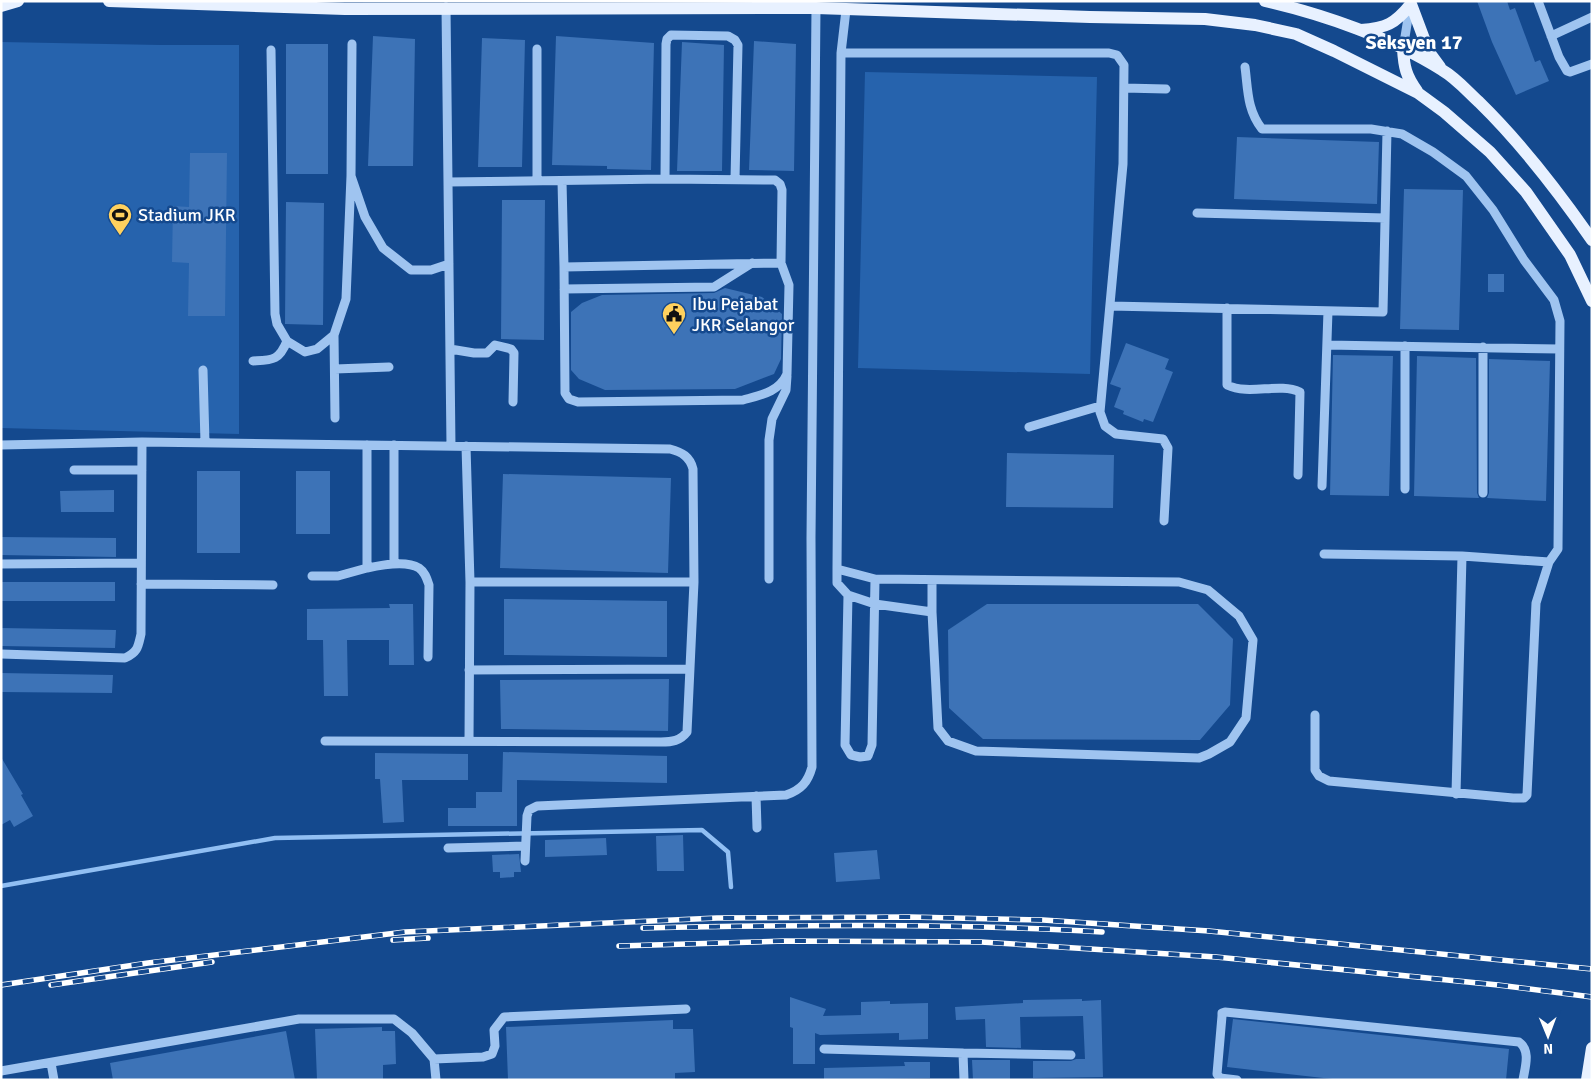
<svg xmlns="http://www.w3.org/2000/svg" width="1593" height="1081" font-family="Signika,sans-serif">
<rect width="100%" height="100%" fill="#14498e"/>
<path fill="#2663ad" d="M1,42L160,45H239V434L1,428Z
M865,72L1097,77L1090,374L858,368Z"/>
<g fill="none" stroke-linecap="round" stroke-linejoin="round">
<path stroke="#91bff3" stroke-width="4.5" d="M1,886L275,838L702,830L728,852L731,887"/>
</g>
<path fill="#3d73b7" d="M1477,1H1507L1510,10L1515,8L1535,62L1540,60L1549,81L1516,95L1492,42Z
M373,36L415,39L413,166H368Z
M556,36L654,43L651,170L607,169V166L552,165Z
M482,38L525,40L522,167H478Z
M754,41L796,44L794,171L749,170Z
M682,42L724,45L722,171H677Z
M286,44H328V174H286Z
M1237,137L1379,142L1377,204L1234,199Z
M190,153H227L225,316H188L189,263L172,262L173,206L189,207Z
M1404,189L1463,190L1459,330L1400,329Z
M502,200H545L544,340L501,339Z
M286,202L324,203L323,325L285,324Z
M1488,274H1504V292H1488Z
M725,288L762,297L782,314L781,359L774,374L735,389L605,390L579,379L571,370V312L582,303L602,295L714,293Z
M1126,343L1169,359L1165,369L1173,372L1153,422L1144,419L1143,422L1123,414L1124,411L1114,407L1121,388L1110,384Z
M1333,355L1393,356L1389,496L1330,495Z
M1417,356L1476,358L1477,493L1479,498L1414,496Z
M1489,359L1550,361L1546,501L1487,498L1489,493Z
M1007,453L1114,455L1113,508L1006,507Z
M197,471H240V553H197Z
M296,471H330V534H296Z
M503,474L671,478L668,573L500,568Z
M114,490V512H61L60,491Z
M1,537L116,538V557L1,555Z
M1,582H115V601H1Z
M504,599L667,601V657L504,655Z
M389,604H413L414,665H389V640H347L348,696H324L323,640H307V609L390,608Z
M987,604H1198L1233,639L1230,705L1200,740L983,739L949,708L948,630Z
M1,628L116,630L115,648L1,646Z
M1,673L113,675L112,693L1,692Z
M669,679L668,731L501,729L500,680Z
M503,752L667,756V783L517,780V826H448V808H476V792H502Z
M375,753L468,754V780H402L404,822L383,823L380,779H375Z
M1,757L23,794L21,795L33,816L14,827L10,820L1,825Z
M683,835L684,871H657L656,836Z
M606,838L607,855L545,857V840Z
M877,850L880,879L836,882L834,853Z
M519,854L521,872H514V877L500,878V872H493L492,855Z
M790,997L826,1009L823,1016L861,1015V1002L890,1001V1004L928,1003V1039L899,1040V1033L820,1035L815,1033V1064H793V1028L790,1027Z
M1082,999V1001L1101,1000L1103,1077L1033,1078V1061H1071L1076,1059H1085L1083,1016L1020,1017L1021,1048L986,1047L985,1019L956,1020L955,1007L1023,1003V1000Z
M1233,1019L1509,1049L1506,1080H1341L1227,1067Z
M673,1020V1029H693L695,1072L675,1073V1080H508L506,1027Z
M382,1027V1031H395L396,1064L383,1065V1080H317L315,1029Z
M286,1031L295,1080H113L110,1063Z
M972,1060H1013H1010V1080H973Z
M904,1062H930V1078L824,1080V1068L905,1066Z"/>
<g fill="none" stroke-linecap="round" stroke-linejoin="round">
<path stroke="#9fc4f0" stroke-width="9" d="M1538,1L1559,57L1567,71L1570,72L1592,64
M446,7L451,446
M1551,36L1592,17
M1403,49L1410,6
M271,50L275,314L277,324L287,341
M841,53H1109L1117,55L1124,65L1123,164L1100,412L1105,426L1116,434L1163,439L1168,448L1164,521
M1245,67C1248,90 1247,110 1262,129H1371L1402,134L1433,152L1466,176L1493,210L1524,260L1554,300L1560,321L1558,549L1549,562L1536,603L1527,795L1524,798H1513L1329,781L1319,776L1315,770V715
M1124,88L1166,89
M351,176L352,44
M665,179L666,44L667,39L671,35L728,36L735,40L738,45L735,179
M537,181V49
M562,181L564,267L781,263
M448,182L665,179L775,180L780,184L782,190L781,263L789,285L787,374C779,392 761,395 743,400L578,402L569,399L565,393L564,267
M1197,213L1385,218
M564,289L714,287L752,263
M1110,306L1383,312L1387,131
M1227,308V385C1250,396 1278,382 1300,392L1298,475
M1327,345L1559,349
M1405,346V489
M450,349L474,353H487L495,345L511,349L514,353L513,402
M253,361C272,360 279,361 287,341L305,352L317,349L334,335
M335,369L389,367
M203,370L205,443
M335,418L334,335L346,299L351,176L365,217L383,248L411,270H431L449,264
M1029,427L1100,406
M1,445L142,442L670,449C682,452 690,457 693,469L694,582L687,732C680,741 672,742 661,742L325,741
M367,445V568C381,565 406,560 419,568C425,572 427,579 429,585L428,657
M466,446L470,582L469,740
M74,470H142
M1322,486L1328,311
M1483,493V347
M1324,554L1462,556L1549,562
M394,563V445
M1,564L141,563
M837,569V583L848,595L875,604L932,612L938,728L948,741L976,751L1199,758L1209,754L1230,742L1246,718L1253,640L1239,616L1208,590L1179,582L875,579L837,569L841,53L846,10
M312,576H338L367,568
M769,579V440L772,419L786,390L787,376
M470,582H694
M141,584L273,585
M848,595L845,745L851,755L860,757L868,756L872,745L875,579
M932,612V580
M1,654L125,658C138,652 138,647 141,634L142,442
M469,670L690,669
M1456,794L1462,556
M756,796L757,828
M448,848L525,846
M525,861L527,816L529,810L537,806L786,795C801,790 808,782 812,767L811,538L816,8
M824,1049L963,1053
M434,1059L483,1057L492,1054L495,1046L494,1030L504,1017L686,1009
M51,1063L54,1080
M1,1071L299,1019H394L412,1033L434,1059L436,1080
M964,1080L963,1053L1071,1055
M1237,1080L1220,1078L1217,1074L1222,1016V1013L1225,1012L1519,1042C1531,1051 1525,1067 1523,1080"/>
<path stroke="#e8f1ff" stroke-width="12" d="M109,1L345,9L816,8L1090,17L1205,19L1255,25L1296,34L1334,51L1418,93L1444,112L1490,152L1526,192L1570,255L1592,301
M1265,1C1322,14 1392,38 1442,70C1456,78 1467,91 1479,102C1522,144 1558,191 1592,240
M1411,4L1429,52L1440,67
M1,6L18,1
M1361,30C1386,28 1395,24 1411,4
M1403,49C1404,67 1406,76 1417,91
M1587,1080L1592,1048"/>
<g stroke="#fff" stroke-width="5.5">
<path id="rail" d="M643,928C796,925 949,923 1102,932
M393,940L428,938
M619,946L785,941L981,942L1216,957L1498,985L1592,997
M1,985L148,963L405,932L717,918L910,917L1043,920L1209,931L1592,969
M51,985L212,962"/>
</g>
<use href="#rail" stroke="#14498e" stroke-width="4" stroke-dasharray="11" stroke-linecap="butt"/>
</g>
<defs>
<g id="stadium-pin" transform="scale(1.25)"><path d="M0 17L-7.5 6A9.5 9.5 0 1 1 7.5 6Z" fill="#ffd15e" stroke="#14498e"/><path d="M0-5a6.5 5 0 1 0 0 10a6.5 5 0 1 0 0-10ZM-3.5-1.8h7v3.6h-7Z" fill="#111"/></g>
<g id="civic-pin" transform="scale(1.25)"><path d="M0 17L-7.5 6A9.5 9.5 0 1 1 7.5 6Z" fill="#ffd15e" stroke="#14498e"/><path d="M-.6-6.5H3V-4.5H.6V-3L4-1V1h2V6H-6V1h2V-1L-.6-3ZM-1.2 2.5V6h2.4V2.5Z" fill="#111"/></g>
</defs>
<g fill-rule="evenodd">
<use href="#stadium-pin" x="120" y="215"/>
<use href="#civic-pin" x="674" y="314"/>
</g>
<g text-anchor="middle" stroke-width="5" stroke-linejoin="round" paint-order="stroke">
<g font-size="18" fill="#fff" stroke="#14498e" text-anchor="start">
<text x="138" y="221">Stadium JKR</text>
<text x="692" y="310">Ibu Pejabat<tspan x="692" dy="21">JKR Selangor</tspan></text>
</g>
<g font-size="20" font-weight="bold" fill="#fff" stroke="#14498e">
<text x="1414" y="49">Seksyen 17</text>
</g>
</g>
<rect width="1593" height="1081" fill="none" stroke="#ffffff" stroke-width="5"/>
<g transform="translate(1548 1036) rotate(179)" stroke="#14498e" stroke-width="4" paint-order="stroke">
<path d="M0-4L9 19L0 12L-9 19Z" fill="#ffffff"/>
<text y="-8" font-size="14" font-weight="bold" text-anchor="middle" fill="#ffffff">N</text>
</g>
</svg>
